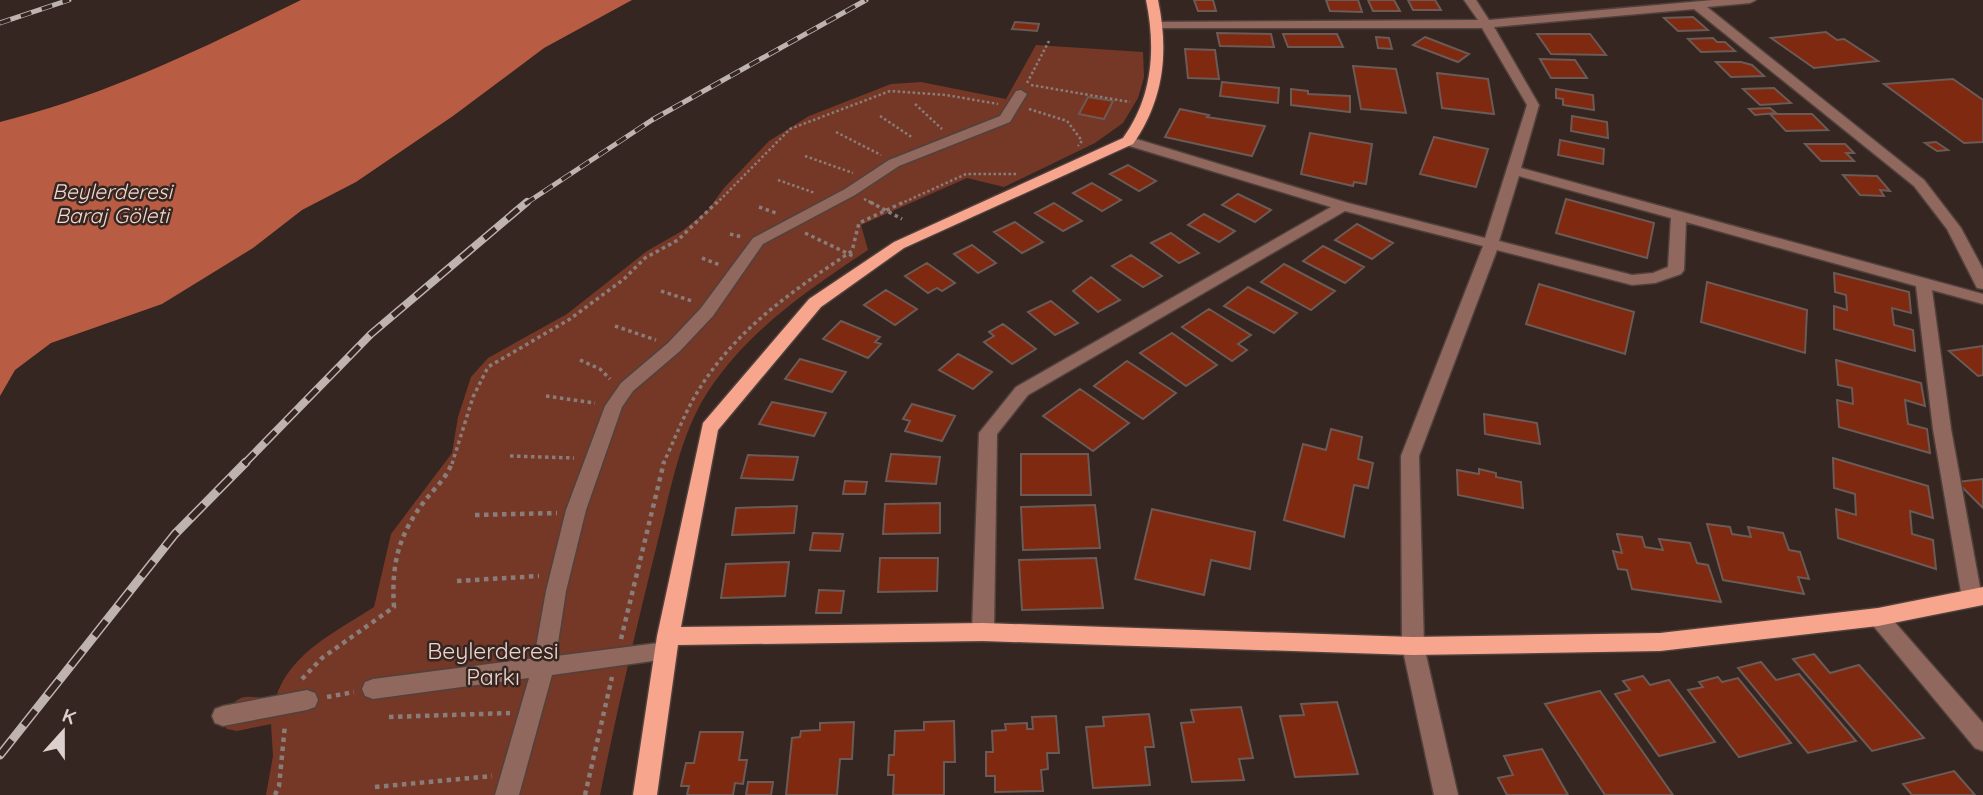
<svg xmlns="http://www.w3.org/2000/svg" width="1983" height="795" font-family="Quicksand,sans-serif">
<rect width="100%" height="100%" fill="#352622"/>
<path fill="#753827" d="M1036,45L1143,52L1144,77L1138,98L1123,123L1095,143L1004,187L967,178L861,225L868,250C808,290 751,328 709,390C680,434 671,489 658,540C637,625 617,709 600,795H266L273,756L271,724L237,731L227,729L221,721C242,685 246,701 276,697C290,653 337,631 374,607L391,534L452,453L458,417L471,377L488,358L567,314L647,251L682,231L708,210L724,188L769,141L809,116L891,84L921,82L1006,99Z"/>
<path fill="#b85d44" d="M301,0H632L544,48L453,116L356,182L302,210L253,248L162,304L51,343L15,370L0,396V122C107,95 203,48 301,0Z"/>
<path fill="#7e2910" stroke="#6b5a55" stroke-width="2" d="M1194,0H1213L1216,11H1198Z
M1326,0H1358L1362,12L1330,11Z
M1368,0H1394L1400,11H1373Z
M1408,0H1435L1441,10H1413Z
M1693,17L1708,30L1678,31L1664,18Z
M1015,22L1039,24L1037,31L1012,29Z
M1826,32L1837,40L1844,39L1878,61L1814,68L1771,38Z
M1217,33L1271,34L1274,47L1220,46Z
M1283,34H1337L1343,47H1288Z
M1537,34H1590L1606,55L1551,54Z
M1376,37L1389,38L1392,49L1378,48Z
M1425,37L1469,54L1458,62L1413,45Z
M1713,38L1717,42H1725L1735,51L1701,52L1688,39Z
M1185,49L1215,50L1219,79L1188,78Z
M1540,59L1575,60L1587,78H1551Z
M1716,62H1741L1752,65L1764,76L1731,77Z
M1353,66L1396,69L1406,113L1361,109Z
M1437,73L1488,79L1494,114L1442,108Z
M1953,79L1983,100V142L1964,143L1884,84Z
M1222,82L1279,88L1278,103L1220,96Z
M1774,88L1791,103L1760,105L1743,89Z
M1291,89L1308,91V94L1350,96V112L1291,105Z
M1556,89L1593,95L1594,110L1563,105V99L1556,98Z
M1088,97L1113,101L1104,119L1079,114Z
M1770,108L1776,113L1755,115L1749,109Z
M1180,109L1209,115L1207,117L1265,126L1252,156L1165,137Z
M1770,114H1812L1828,130L1786,131Z
M1572,116L1607,122L1608,138L1571,131Z
M1310,133L1372,144L1366,184L1354,182L1353,186L1301,174Z
M1434,137L1488,149L1476,187L1420,174Z
M1560,140L1604,149L1603,164L1558,155Z
M1936,142L1948,150L1937,151L1925,143Z
M1805,144H1845L1854,153H1846L1854,161H1821Z
M1128,165L1156,181L1139,191L1110,174Z
M1843,175L1877,176L1890,191L1880,190L1884,196L1860,195Z
M1092,183L1121,200L1102,211L1073,193Z
M1238,194L1271,210L1255,222L1222,205Z
M1566,199L1654,223L1647,258L1556,233Z
M1054,203L1082,221L1063,231L1035,213Z
M1204,214L1235,231L1219,242L1188,225Z
M1015,222L1043,242L1022,253L994,232Z
M1357,224L1393,243L1372,259L1335,240Z
M1171,233L1199,253L1179,263L1151,243Z
M972,245L996,263L978,273L954,254Z
M1323,246L1364,267L1345,283L1303,261Z
M1131,255L1162,276L1143,287L1112,266Z
M927,263L955,283L942,291L937,288L928,293L905,276Z
M1284,264L1335,291L1311,310L1261,282Z
M1834,273L1909,292L1911,313L1892,308L1894,325L1913,330L1915,351L1834,329V306L1847,310L1846,295L1835,292Z
M1091,277L1120,300L1098,312L1073,291Z
M1707,282L1807,310L1805,353L1701,322Z
M1539,284L1634,312L1625,354L1526,324Z
M1248,287L1297,313L1274,333L1224,306Z
M886,290L917,309L895,325L864,305Z
M1051,301L1078,323L1055,335L1028,312Z
M1209,309L1251,335L1238,344L1247,350L1232,361L1182,327Z
M841,321L880,337L875,342L881,344L868,358L823,339Z
M1003,324L1036,349L1012,364L984,342L994,336L989,332Z
M1172,333L1217,365L1186,386L1140,353Z
M1983,346V375L1978,376L1949,351Z
M958,354L992,372L973,389L939,370Z
M800,359L846,372L832,392L785,379Z
M1836,360L1921,383L1925,406L1905,400L1908,424L1927,429L1930,453L1839,427L1837,400L1853,404L1852,388L1838,385Z
M1127,361L1176,393L1143,419L1094,386Z
M1080,389L1129,423L1093,451L1043,416Z
M772,402L826,413L814,436L759,424Z
M912,404L955,416L942,441L905,431L910,421L903,419Z
M1484,414L1537,423L1540,444L1485,434Z
M1331,429L1362,437L1358,459L1373,463L1368,488L1354,485L1344,537L1284,520L1303,444L1326,450Z
M891,454L940,457L936,484L886,481Z
M1021,454H1088L1091,495H1021Z
M748,455L798,457L793,480L741,478Z
M1833,458L1928,486L1933,518L1910,511L1912,534L1933,540L1936,569L1838,538L1836,509L1856,515L1855,494L1834,488Z
M1479,469L1496,473V477L1521,482L1523,508L1458,495L1457,470L1479,474Z
M1983,479V508L1957,482Z
M845,481L867,482L865,494H843Z
M940,503V533L883,534L885,504Z
M1095,505L1100,548L1023,550L1021,507Z
M797,506L794,533L732,535L736,508Z
M1152,509L1255,532L1250,569L1211,560L1204,595L1135,579Z
M1707,524L1730,527L1732,534L1751,537L1748,527L1783,533L1789,550L1800,552L1809,579L1798,577L1804,594L1723,580Z
M813,533L843,534L840,551L810,550Z
M1617,534L1642,537L1645,547L1663,550L1659,539L1690,543L1697,563L1708,565L1721,602L1632,589L1627,570L1618,569L1613,551L1622,553Z
M880,558H938L937,591L878,592Z
M1096,558L1103,608L1022,610L1019,560Z
M789,562L785,596L721,598L726,564Z
M819,590L844,591L841,613H816Z
M1814,654L1830,673L1859,665L1924,738L1872,751L1793,659Z
M1761,662L1776,680L1799,674L1856,741L1808,753L1738,668Z
M1643,676L1650,685L1669,680L1715,742L1659,756L1615,694L1630,690L1623,681Z
M1718,677L1722,682L1738,678L1791,743L1739,757L1688,690L1703,687L1699,682Z
M1600,691L1673,795H1605L1545,704Z
M1337,702L1358,774L1295,777L1280,716L1304,715L1301,704Z
M1241,707L1253,758L1239,759L1244,780L1192,782L1181,723L1194,722L1191,710Z
M1149,714L1154,747H1145L1150,785L1093,788L1086,727L1104,726L1103,717Z
M1056,716L1059,753H1047L1048,769L1041,770L1043,791L995,792V776H986V752H993L992,731L1006,730L1005,724L1027,723V729H1033L1032,717Z
M954,721L955,762H944V795H893L894,775H888L889,755H894L895,731L924,730V722Z
M854,722L852,759H840L837,795H786L792,738L800,737L801,731L820,730V723Z
M700,732H743L739,760H747L743,784L735,783L733,795H687L689,786H681L686,763H694Z
M1542,749L1568,795H1507L1498,778L1513,775L1504,756Z
M1954,771L1975,795H1912L1903,784Z
M748,782H773L771,795H746Z"/>
<g fill="none" stroke-linecap="round" stroke-linejoin="round">
<g stroke="#50413d" stroke-width="3">
<path id="minor" d="M1464,0H1476L1489,20L1713,0H1756L1750,3L1707,7L1924,180L1961,228L1983,269V289L1977,288L1947,229L1914,186L1694,9L1494,27L1539,105L1521,168L1983,294V304L1932,290L1951,429L1982,598L1979,604L1972,607L1965,604L1962,598L1933,429L1916,286L1686,222L1684,270L1681,274L1655,283L1632,285L1497,250L1419,456L1424,646L1458,795H1434L1402,646L1401,456L1483,246L1345,211L1028,395L997,434L994,632L990,638L983,641L976,638L972,632L979,433L1016,387L1331,207L1123,144V138H1133L1348,203L1485,238L1527,105L1482,28H1159L1153,24L1155,22L1478,20ZM1519,176L1671,218L1668,267L1653,273L1632,275L1499,241Z
M1021,90L1027,94L1010,122L899,166L855,195L763,244L713,316L680,351L633,391L622,407L586,510L566,591L556,656L666,642L674,644L677,651L674,658L552,675L519,795H495L529,678L373,699L365,696L362,689L365,682L373,679L534,658L546,591L566,510L605,406L621,383L668,343L701,308L753,238L845,189L889,160L1000,116L1016,91Z
M1878,608L1885,611L1983,723V751L1975,748L1871,623L1868,617L1871,611Z
M307,690L315,693L318,700L315,707L307,710L223,726L215,723L212,716L215,709L223,706Z"/>
</g>
<g stroke="#50413d" stroke-width="3">
<path id="major" d="M1146,0H1158C1169,52 1164,100 1133,144L904,248L821,307L718,430L681,627L983,623L1413,637L1660,633L1878,608L1983,587V605L1878,626L1660,651L1413,655L983,641L678,645L657,795H633L657,636L703,423L809,299L894,242L1123,138C1153,97 1156,48 1146,0Z"/>
</g>
<path stroke="#8a7d79" stroke-width="2.5" stroke-dasharray="2.5 2.5" stroke-linecap="butt" d="M1027,83L1049,41
M1031,85L1130,102
M915,104L942,129
M1029,109L1067,121L1082,141L1078,146
M880,116L913,138
M836,132L881,155
M805,156L853,173
M778,180L815,193
M864,199L874,204
M716,204L790,129L890,91L946,95L998,104
M900,204L966,174H1017"/>
<path stroke="#8a7d79" stroke-width="3.5" stroke-dasharray="3.5 3.5" stroke-linecap="butt" d="M870,202L902,219
M759,207L776,213
M805,233L855,257
M730,234L742,237
M702,258L720,265
M661,291L692,301
M615,326L656,340
M580,360L600,369L610,379
M546,396L595,403
M510,456L574,458
M452,464L473,397L488,367L570,319L624,279L645,258L678,240L717,202
M663,464C674,441 683,417 695,396C733,331 791,292 852,251L859,223L904,202"/>
<path stroke="#8a7d79" stroke-width="4.5" stroke-dasharray="4.5 4.5" stroke-linecap="butt" d="M475,515L557,513
M457,581L539,576
M621,639L664,462
M302,679L322,658L394,607C391,563 399,533 427,498C436,487 448,476 452,462
M327,697L354,692
M389,717L510,713
M375,787L492,776
M275,795L279,786L285,725
M585,795L612,677"/>
<use href="#minor" fill="#91685d" fill-rule="evenodd"/>
<use href="#major" fill="#f8a58e" fill-rule="evenodd"/>
<g stroke="#beb3af" stroke-width="5">
<path id="rail-far2" d="M0,23L69,0
M525,204L652,120L866,0"/>
</g>
<g stroke="#beb3af" stroke-width="8">
<path id="rail-far1" d="M244,464L371,334L527,202"/>
</g>
<g stroke="#beb3af" stroke-width="9">
<path id="rail" d="M0,755L175,534L246,462"/>
</g>
<use href="#rail-far2" stroke="#352622" stroke-width="3.5" stroke-dasharray="11" stroke-linecap="butt"/>
<use href="#rail-far1" stroke="#352622" stroke-width="5" stroke-dasharray="15" stroke-linecap="butt"/>
<use href="#rail" stroke="#352622" stroke-width="6" stroke-dasharray="19" stroke-linecap="butt"/>
</g>
<g text-anchor="middle" stroke-width="5" stroke-linejoin="round" paint-order="stroke">
<g font-size="21" font-style="italic" fill="#f2d8d0" stroke="#352622">
<text x="112" y="199">Beylerderesi<tspan x="112" dy="24">Baraj Göleti</tspan></text>
</g>
<g font-size="23" fill="#efd5ce" stroke="#352622">
<text x="493" y="659">Beylerderesi<tspan x="493" dy="26">Parkı</tspan></text>
</g>
</g>
<g transform="translate(63 732) rotate(21)" stroke="#352622" stroke-width="5" paint-order="stroke">
<path d="M0-5L12 26L0 18L-12 26Z" fill="#dbd0cd"/>
<text y="-10" font-size="19" font-weight="bold" text-anchor="middle" fill="#dbd0cd">K</text>
</g>
</svg>
